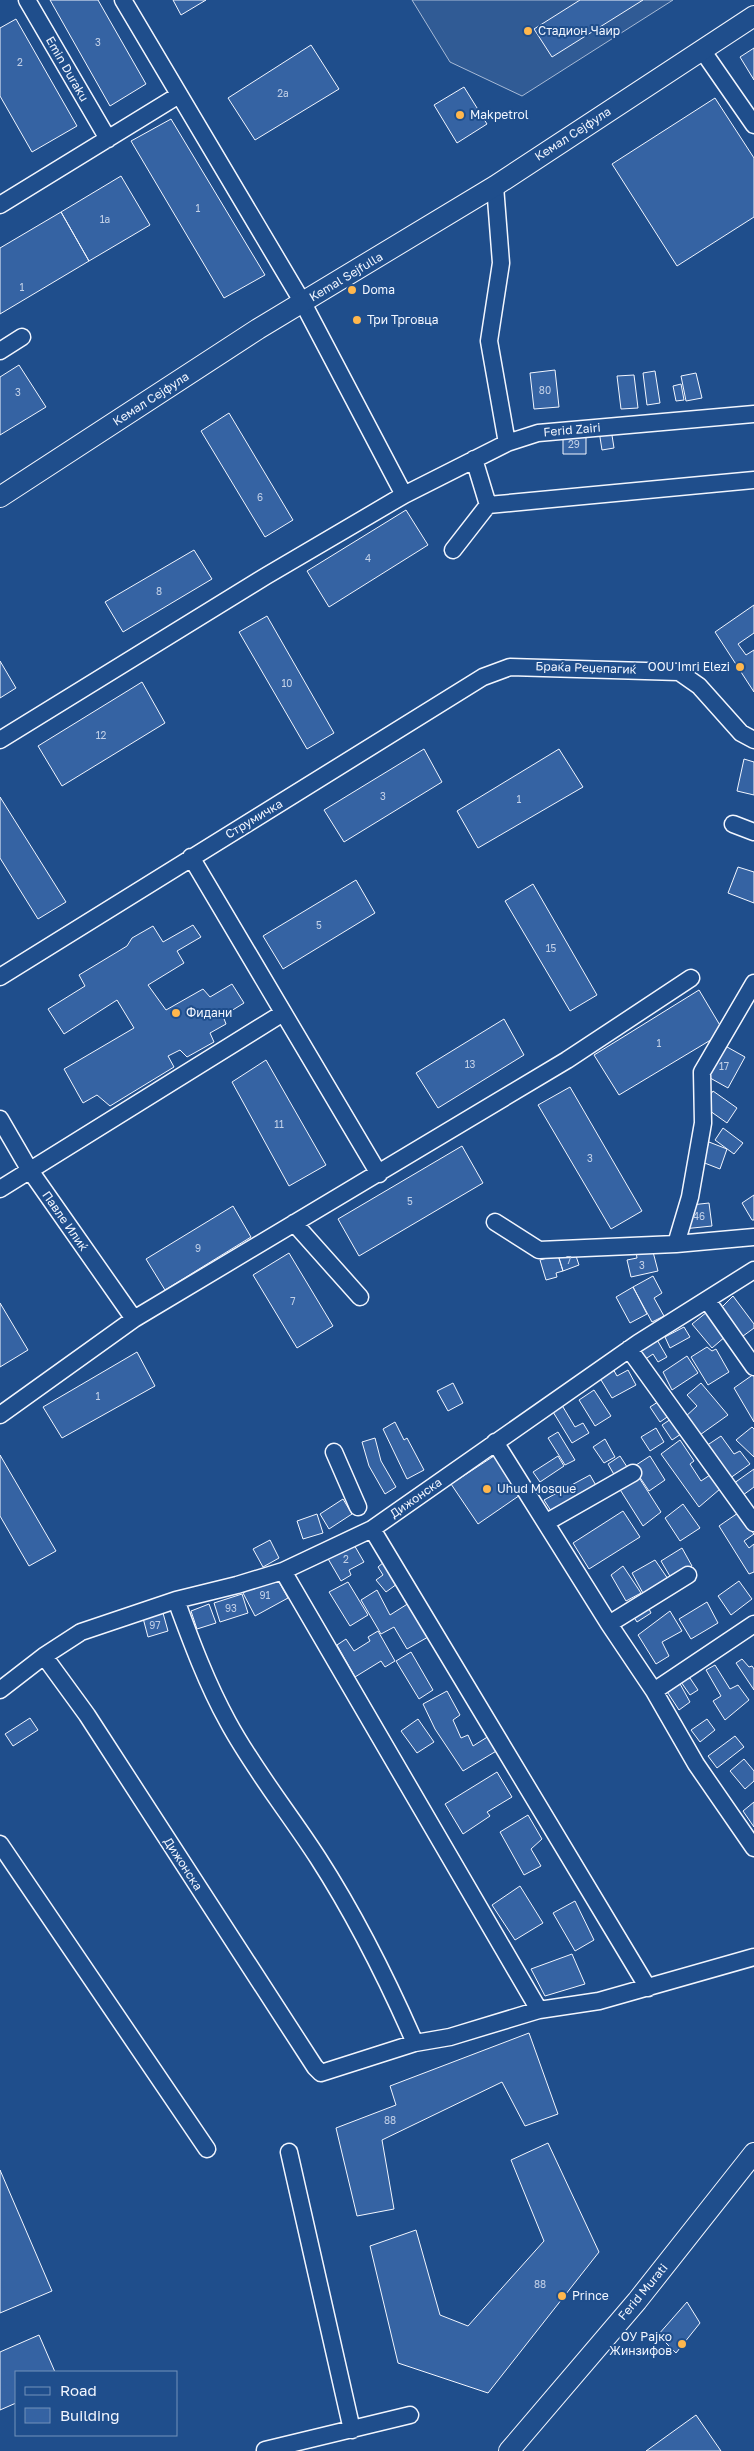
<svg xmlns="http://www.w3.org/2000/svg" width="754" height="2451" font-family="'Golos Text',sans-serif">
<rect width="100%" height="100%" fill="#1f4e8c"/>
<path fill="#305b95" stroke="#a8bbd7" d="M412,0H673L522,96L450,62Z"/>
<path fill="#3563a3" stroke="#f2f6ff" d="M50,0H98L146,84L110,106Z
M173,0H206L181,15Z
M580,0H643L552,57L534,29Z
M16,19L77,126L32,152L0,96V28Z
M311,45L339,89L255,140L228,98Z
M754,48V80L740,57Z
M464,87L487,124L457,143L434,105Z
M715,98L754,158V217L677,266L612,164Z
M171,119L265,275L224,298L131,141Z
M121,176L150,225L89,261L61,212Z
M61,212L89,261L0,314V248Z
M19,365L46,407L0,435V377Z
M555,370L559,407L534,409L530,373Z
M655,371L660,403L647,405L643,373Z
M696,373L702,398L686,401L681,376Z
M634,375L638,408L621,409L617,376Z
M681,384L684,400L676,401L673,386Z
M229,413L293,520L265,537L201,431Z
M611,429L614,448L602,450L599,431Z
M563,435H586V454H563Z
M406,510L428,545L329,607L307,571Z
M194,550L212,579L123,632L105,602Z
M754,605V633L738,644L746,655L754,650V692L715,632Z
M267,616L334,733L307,749L239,632Z
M0,661L16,688L0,698Z
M142,682L165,723L62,786L38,746Z
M424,749L442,782L344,842L324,810Z
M559,749L583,787L478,848L457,811Z
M744,759L754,762V795L737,791Z
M0,797L66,902L38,919L0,858Z
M738,867L754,872V903L728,893Z
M356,880L375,913L283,969L263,936Z
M533,884L597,995L570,1011L505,901Z
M193,925L201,937L177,951L184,963L148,985L166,1010L203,989L210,997L232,984L244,1003L223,1016L226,1024L210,1033L214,1042L187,1057L180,1050L168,1056L174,1067L110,1106L97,1095L83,1103L64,1069L134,1028L117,1000L64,1034L48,1009L85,986L79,975L127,946L132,938L153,926L163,942Z
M699,990L724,1032L619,1095L594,1055Z
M504,1019L524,1055L438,1108L416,1073Z
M720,1043L745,1057L728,1088L703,1074Z
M266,1060L326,1165L289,1186L232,1082Z
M570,1087L642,1211L611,1229L538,1105Z
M713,1091L737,1108L727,1123L703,1106Z
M723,1128L743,1143L734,1154L715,1140Z
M709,1142L727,1149L720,1169L702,1162Z
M462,1146L483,1183L359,1256L338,1219Z
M754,1195V1220H752L742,1203Z
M709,1203L712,1226L683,1229L691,1205Z
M233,1206L251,1237L165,1290L146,1259Z
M652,1248L658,1271L631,1277L627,1260L637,1258L636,1252Z
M574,1250L579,1265L563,1271L558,1255Z
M289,1253L333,1326L297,1348L253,1275Z
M558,1255L563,1271L556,1273L557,1277L546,1280L540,1260Z
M653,1276L662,1293L654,1298L664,1316L652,1322L633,1287Z
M633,1287L647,1314L630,1323L616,1297Z
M733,1296L754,1324V1328L739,1339L719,1310Z
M0,1303L28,1350L0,1367Z
M707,1312L726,1336L712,1348L692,1324Z
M684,1327L690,1337L670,1348L665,1337Z
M656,1338L667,1357L658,1362L653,1354L641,1362L634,1352Z
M707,1347L712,1351L716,1349L729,1372L708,1385L691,1357Z
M137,1352L155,1386L62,1438L43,1407Z
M687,1356L698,1373L672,1390L663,1372Z
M612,1367L617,1376L628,1370L636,1385L612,1398L598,1375Z
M754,1374V1422L734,1388Z
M453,1383L463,1403L448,1411L437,1391Z
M701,1383L728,1415L697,1437L684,1418L697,1406L687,1395Z
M594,1390L611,1416L595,1426L579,1400Z
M661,1400L670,1415L660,1422L650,1407Z
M560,1402L575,1427L583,1423L589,1433L572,1443L550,1407Z
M674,1417L684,1432L672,1440L662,1425Z
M395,1422L404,1440L407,1438L424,1470L407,1479L383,1429Z
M752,1427L754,1429V1457L736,1440Z
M656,1428L664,1442L650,1451L641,1437Z
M558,1432L575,1460L565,1465L548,1438Z
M721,1436L734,1454L740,1451L750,1464L726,1481L703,1448Z
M375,1438L381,1461L396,1487L385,1494L369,1466L362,1442Z
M605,1439L615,1457L604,1463L593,1447Z
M680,1440L694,1461L690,1464L701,1481L710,1475L720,1489L699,1507L661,1454Z
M497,1454L523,1493L478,1524L451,1484Z
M0,1455L56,1551L29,1566L0,1516Z
M558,1456L564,1466L540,1482L533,1472Z
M620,1456L629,1470L616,1478L608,1464Z
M650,1456L665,1480L649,1491L633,1467Z
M754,1469V1487L739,1498L730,1486Z
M590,1475L598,1489L555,1517L544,1500Z
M638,1476L661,1512L643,1526L619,1488Z
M343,1499L352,1514L329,1529L320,1514Z
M683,1504L700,1528L680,1541L665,1518Z
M623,1511L640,1537L589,1569L573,1543Z
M738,1513L754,1534L744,1541L749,1548L754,1544V1572L749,1574L719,1526Z
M317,1514L323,1533L303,1539L297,1521Z
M270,1540L279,1558L263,1567L253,1549Z
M353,1543L364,1562L349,1570L351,1575L341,1581L327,1557Z
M682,1548L692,1566L671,1578L661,1561Z
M655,1560L668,1579L644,1595L632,1573Z
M384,1562L397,1584L386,1592L376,1580L383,1575L378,1567Z
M623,1566L641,1593L626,1601L611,1575Z
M275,1575L288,1598L255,1616L243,1593Z
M739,1581L752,1599L731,1615L718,1596Z
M348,1582L368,1615L350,1626L329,1592Z
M377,1590L390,1615L409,1603L428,1637L407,1649L394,1627L381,1634L361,1600Z
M242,1594L248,1613L220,1622L214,1603Z
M707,1602L718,1623L691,1639L679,1619Z
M646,1603L651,1613L637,1622L631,1613Z
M209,1604L216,1623L197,1629L191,1611Z
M670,1611L682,1631L662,1642L669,1656L656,1664L638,1635Z
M163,1613L168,1631L148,1637L143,1618Z
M378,1631L395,1661L385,1667L381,1661L355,1677L337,1645L346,1639L354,1651L370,1641L368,1637Z
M411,1652L433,1690L419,1699L396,1661Z
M742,1659L749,1667L752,1666L754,1669V1690L736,1663Z
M715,1665L730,1689L738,1685L749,1700L725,1720L713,1701L721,1696L706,1670Z
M690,1678L698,1690L690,1695L681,1682Z
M679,1682L690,1702L679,1710L666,1690Z
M447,1691L460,1715L453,1720L461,1738L468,1735L473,1746L489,1736L498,1750L463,1771L435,1729L423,1704Z
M30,1718L38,1730L13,1746L5,1734Z
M418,1719L434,1742L417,1753L401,1731Z
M707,1719L715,1730L700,1742L691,1730Z
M735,1736L744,1747L717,1768L708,1756Z
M744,1759L754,1771V1781L745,1789L730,1771Z
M497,1772L512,1797L487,1812L490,1816L463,1834L445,1804Z
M754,1802V1827L743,1811Z
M528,1815L542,1839L531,1849L541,1866L524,1875L500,1832Z
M520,1886L543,1923L515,1940L492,1905Z
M575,1901L594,1940L575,1951L553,1913Z
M572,1954L585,1984L545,1996L531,1969Z
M529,2033L558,2114L525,2126L502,2082L382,2140L394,2209L357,2216L336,2128L396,2105L390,2086Z
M548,2143L599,2252L488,2393L398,2363L370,2246L416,2230L440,2315L468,2326L544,2241L511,2160Z
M0,2170L52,2291L0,2313Z
M687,2302L700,2323L676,2353L658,2335Z
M39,2335L55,2372H16V2403L0,2410V2352Z
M696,2415L721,2451H646Z"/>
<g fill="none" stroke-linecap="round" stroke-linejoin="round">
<g stroke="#f2f6ff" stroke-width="19">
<path id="minor" d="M27,0L108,139
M702,50L754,125
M495,186L501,263L489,341L507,443
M0,205L179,95
M0,351L22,337
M404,495L507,443L538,433L754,414
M488,505L754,480
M453,550L488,505L474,459
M0,740L266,576L404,495L303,303L123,0
M733,824L754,832
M191,857L379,1174
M0,977L483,677L510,667L679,672L699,686L741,733L754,740
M0,1119L29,1169L134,1319
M0,1189L283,1013
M495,1222L539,1250L676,1244L754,1237
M294,1223L360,1297
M676,1244L690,1197L703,1123L702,1072L754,983
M707,1300L754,1367
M629,1349L754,1523
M0,1415L134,1319L567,1060L691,978
M495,1442L609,1624L654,1691L696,1764L754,1848
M334,1452L358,1507
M547,1522L633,1473
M372,1529L648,1988
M283,1571L539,2010
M176,1600C191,1641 207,1684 228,1722C254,1770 289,1813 318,1858C356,1917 387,1979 415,2043
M609,1624L688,1575
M44,1656L87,1715L315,2067L321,2073L415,2043L450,2037L539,2010L599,2001L754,1957
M0,1690L44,1656L81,1632L176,1600L237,1585L283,1571L372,1529L638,1343L754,1270
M654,1691L754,1624
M0,1844L207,2149
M289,2152L352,2430
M265,2450L410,2415"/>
</g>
<g stroke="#f2f6ff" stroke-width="22">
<path id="tertiary" d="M0,497L258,329L495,186L754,16
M509,2451L637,2301L754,2153"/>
</g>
<use href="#minor" stroke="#1f4e8c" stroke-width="16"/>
<use href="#tertiary" stroke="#1f4e8c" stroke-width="20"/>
</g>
<g fill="#ffb74d" stroke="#1f4e8c" stroke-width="2">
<circle cx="528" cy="31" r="5"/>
<circle cx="460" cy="115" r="5"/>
<circle cx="352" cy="290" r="5"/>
<circle cx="357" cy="320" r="5"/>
<circle cx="740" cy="667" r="5"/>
<circle cx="176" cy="1013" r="5"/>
<circle cx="487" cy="1489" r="5"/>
<circle cx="562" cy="2296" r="5"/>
<circle cx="682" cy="2344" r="5"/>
</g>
<g text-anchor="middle" stroke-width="4" stroke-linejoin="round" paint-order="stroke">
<g font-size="10" fill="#c3d1e8">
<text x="98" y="46">3</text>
<text x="20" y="66">2</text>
<text x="283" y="97">2а</text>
<text x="198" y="212">1</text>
<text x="105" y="223">1а</text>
<text x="22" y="291">1</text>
<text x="545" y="394">80</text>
<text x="18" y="396">3</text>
<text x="574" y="448">29</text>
<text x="260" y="501">6</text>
<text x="368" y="562">4</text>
<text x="159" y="595">8</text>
<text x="287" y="687">10</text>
<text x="101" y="739">12</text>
<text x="383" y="800">3</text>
<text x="519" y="803">1</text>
<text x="319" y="929">5</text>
<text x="551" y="952">15</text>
<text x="659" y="1047">1</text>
<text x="470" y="1068">13</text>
<text x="724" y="1070">17</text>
<text x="279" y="1128">11</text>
<text x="590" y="1162">3</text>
<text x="410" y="1205">5</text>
<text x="699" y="1220">46</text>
<text x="198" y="1252">9</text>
<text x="569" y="1264">7</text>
<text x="642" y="1269">3</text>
<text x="293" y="1305">7</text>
<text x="98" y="1400">1</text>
<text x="346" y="1563">2</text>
<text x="265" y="1599">91</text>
<text x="231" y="1612">93</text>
<text x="155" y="1629">97</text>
<text x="390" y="2124">88</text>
<text x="540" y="2288">88</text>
</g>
<g font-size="12" fill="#f2f6ff" stroke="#1f4e8c" text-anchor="start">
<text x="538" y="35">Стадион Чаир</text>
<text x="470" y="119">Makpetrol</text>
<text x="362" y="294">Doma</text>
<text x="367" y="324">Три Трговца</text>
<text x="730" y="671" text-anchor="end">OOU Imri Elezi</text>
<text x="186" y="1017">Фидани</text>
<text x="497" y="1493">Uhud Mosque</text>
<text x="572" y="2300">Prince</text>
<text x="672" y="2341" text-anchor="end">ОУ Рајко<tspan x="672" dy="14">Жинзифов</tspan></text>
</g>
<g font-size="12" fill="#f2f6ff" stroke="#1f4e8c">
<text transform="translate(67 69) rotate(60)" y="4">Emin Duraku</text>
<text transform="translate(573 134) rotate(-33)" y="4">Кемал Сејфула</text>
<text transform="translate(346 277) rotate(-31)" y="4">Kemal Sejfulla</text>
<text transform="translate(151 399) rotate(-33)" y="4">Кемал Сејфула</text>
<text transform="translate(572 430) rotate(-5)" y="4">Ferid Zairi</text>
<text transform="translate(586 668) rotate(2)" y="4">Браќа Реџепагиќ</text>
<text transform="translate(254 819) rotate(-31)" y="4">Струмичка</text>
<text transform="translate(65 1221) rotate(55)" y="4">Павле Илиќ</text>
<text transform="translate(416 1498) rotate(-35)" y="4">Дижонска</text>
<text transform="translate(183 1864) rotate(57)" y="4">Дижонска</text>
<text transform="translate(643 2292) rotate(-50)" y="4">Ferid Murati</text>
</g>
</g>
<rect x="15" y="2371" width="162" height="65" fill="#1f4e8c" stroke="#7391ba"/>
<rect x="25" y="2387" width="25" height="8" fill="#1f4e8c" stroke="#7391ba"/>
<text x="60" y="2396" font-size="15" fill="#f2f6ff">Road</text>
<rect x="25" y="2408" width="25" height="15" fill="#3563a3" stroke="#7391ba"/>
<text x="60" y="2421" font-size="15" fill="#f2f6ff">Building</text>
</svg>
